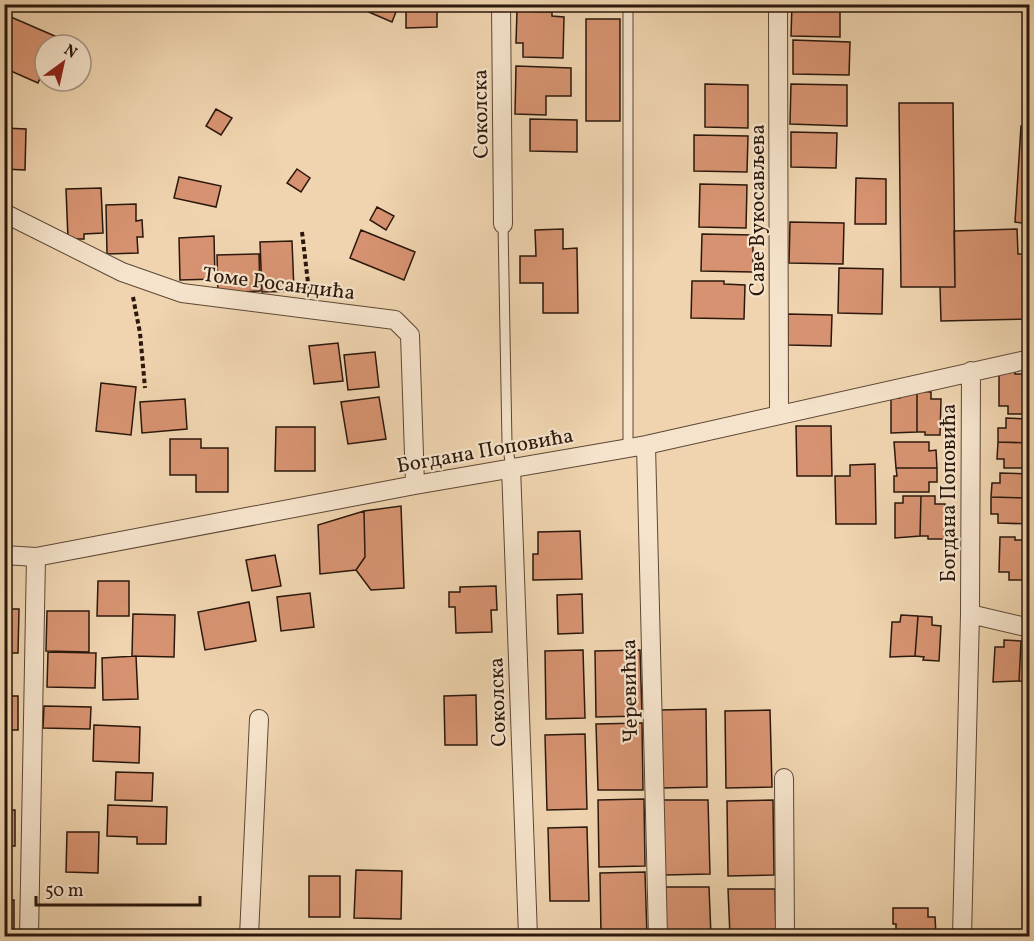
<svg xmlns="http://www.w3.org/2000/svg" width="1034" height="941" font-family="Vollkorn,serif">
<rect width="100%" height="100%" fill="#efd4af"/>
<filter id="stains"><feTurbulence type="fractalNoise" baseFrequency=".00333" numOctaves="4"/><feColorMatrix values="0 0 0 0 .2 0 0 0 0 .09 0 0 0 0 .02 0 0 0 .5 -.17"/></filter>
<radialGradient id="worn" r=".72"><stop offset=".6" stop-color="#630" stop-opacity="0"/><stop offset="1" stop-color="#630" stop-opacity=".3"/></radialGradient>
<path fill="#d79371" stroke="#2b180c" stroke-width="1.5" d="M350,4H399L392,22Z
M406,4H437V27L406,28Z
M792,4H840V37L791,36Z
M517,11L552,12V16L564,17L563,58L523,57V43H516Z
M4,14L57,37L54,45H45V66L38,83L4,68Z
M586,19H620V121H586Z
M793,40L850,42L849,75L793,74Z
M516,66L571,68V96H546V115L515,114Z
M705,84L748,85V128L705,127Z
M791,84L847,85V126L790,124Z
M899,103H953L955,287H901Z
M216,109L232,118L221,135L206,126Z
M530,119L577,120V152L530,151Z
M1021,126H1030V224L1015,222Z
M4,128L26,129L25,170L4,169Z
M791,132L837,133L836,168L791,167Z
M694,135L748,136L747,172L694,171Z
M297,169L310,178L301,192L287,183Z
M179,177L221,186L216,207L174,198Z
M856,178L886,179V224H855Z
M700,184L747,185L746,228L699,227Z
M101,188L103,233L84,234V239H68L66,189Z
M136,204V221L142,220L143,237H137L138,253L107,254L106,205Z
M377,207L394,216L386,230L370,220Z
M790,222L844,223L843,264L789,263Z
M1028,224H1030V252H1027Z
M563,229V249L577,248L578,313H543V283H520V256H536L535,230Z
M1017,229L1018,254H1030V319L941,321L940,287H955L954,231Z
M361,230L415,252L404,280L350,258Z
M702,234L753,235V272L701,271Z
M214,236L215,279L180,280L179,238Z
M292,241L294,291L262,292L260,242Z
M259,254L260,291L218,293L217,255Z
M839,268L883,269L882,314L838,313Z
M692,281H724V284L745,285L744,319L691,318Z
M788,314L832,315L831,346L788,345Z
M338,343L343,381L314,384L309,346Z
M375,352L379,387L348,390L344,355Z
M999,370L1015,371V374H1023V414H1008V406H999Z
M1023,374H1030V414H1023Z
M101,383L136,387L131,435L96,431Z
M900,391H917V432L891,433V398H900Z
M917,391L931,392V399H941L940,435H925V432H917Z
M379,397L386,439L348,444L341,402Z
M185,399L187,429L142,433L140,402Z
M1006,418L1030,419V443L998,442V428H1006Z
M796,426H831L832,476H797Z
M276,427H315V471H275Z
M170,439H201V448H228V492H196V475H170Z
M894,442H929V451L936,450L937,468H896Z
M998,442L1030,443V468H1004V459H997Z
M875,464L876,524H836L835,476H850V465Z
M896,468H937V482H929V492H894V476H897Z
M1000,473L1030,474V498L991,497L992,483H1000Z
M903,496H921L920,536L895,538V503H903Z
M921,496H935V504H945L944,539H928V536H920Z
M991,497L1030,498V524L998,523V514H991Z
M401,506L404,588L371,590L356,570L365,557L364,511Z
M364,511L365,557L356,570L320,574L318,525Z
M580,531L582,579L533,580V554H538V532Z
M1000,537H1015V540H1024V580H1009V572H999Z
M1024,540H1030V580H1024Z
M275,555L281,586L252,591L246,560Z
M98,581H129V616H97Z
M496,586L497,610H491L492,632L456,633L455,607H449V592H460V587Z
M310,593L314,627L281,631L277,597Z
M582,594L583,633L558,634L557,595Z
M249,602L256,641L205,650L198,612Z
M4,609H19L18,653H4Z
M47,611H89V652L46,651Z
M133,614L175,615L174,657L132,656Z
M901,615L918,616L915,656L890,657L892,622H900Z
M918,616L932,617V625L941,626L939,661L923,660L924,657L915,656Z
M1004,640L1021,641L1019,681L993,682L995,647H1004Z
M1021,641L1030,642V685H1027V682L1019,681Z
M583,650L585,718L546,719L545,651Z
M640,650L642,716L596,717L595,651Z
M48,652L96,653L95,688L47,687Z
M136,656L138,699L103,700L102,658Z
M476,695L477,745H445L444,696Z
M4,696H18V730H4Z
M44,706L91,707L90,729L43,728Z
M706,709L707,787L662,788L660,710Z
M770,710L772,787L726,788L725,711Z
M642,723L643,790H598L596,724Z
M94,725L140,727L139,763L93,761Z
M585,734L587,809L547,810L545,735Z
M4,761H9V783H4Z
M116,772L153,773L152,801L115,800Z
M644,799L645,866L599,867L598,800Z
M662,800H708L710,874L664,875Z
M773,800L774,875L728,876L727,801Z
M108,805L167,807L166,844H137V837L107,836Z
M4,810H15V846H4Z
M587,827L589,901H550L548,828Z
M67,832H99L98,873L66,872Z
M356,870L402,871L401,919L354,918Z
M645,872L647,936H601L600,873Z
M309,876H340V917H309Z
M664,887H709L711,936H665Z
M728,889H775L776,936H730Z
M4,900H14V929H4Z
M893,908H928V917H935L936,934H896V924H893Z
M896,934H936V936H896Z"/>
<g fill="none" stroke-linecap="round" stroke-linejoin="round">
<g stroke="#5c4735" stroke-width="11">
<path id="service" d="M628,4V448
M503,224L507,443L511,467"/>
</g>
<g stroke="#5c4735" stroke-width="20">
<path id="minor" d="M501,4L503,224
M778,4L779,415
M4,213L122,272L182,293L395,320L410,335L415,485
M646,445L658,936
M511,467L528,936
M4,555L36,557L415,485L646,445L1030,359
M970,614L1030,628
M784,778L785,936
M29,936L36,557
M249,936L259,719
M962,936L970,614L971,371"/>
</g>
<path stroke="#2b180c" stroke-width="4" stroke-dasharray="4.5 3" stroke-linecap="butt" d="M302,232L309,291
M133,297L140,333L145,388"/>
<use href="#service" stroke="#f5e3cb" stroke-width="9"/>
<use href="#minor" stroke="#f5e3cb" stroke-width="18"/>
</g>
<g text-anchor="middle" stroke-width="4.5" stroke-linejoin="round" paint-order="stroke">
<g font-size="21" fill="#2b180c" stroke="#f5e3cb">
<text transform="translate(480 114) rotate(-91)" y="7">Соколска</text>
<text transform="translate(757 210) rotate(-90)" y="7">Саве Вукосављева</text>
<text transform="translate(279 283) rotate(7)" y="7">Томе Росандића</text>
<text transform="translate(485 450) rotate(-10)" y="7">Богдана Поповића</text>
<text transform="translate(948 493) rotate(-90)" y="7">Богдана Поповића</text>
<text transform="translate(629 691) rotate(-91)" y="7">Черевићка</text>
<text transform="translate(497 702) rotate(-92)" y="7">Соколска</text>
</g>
</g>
<rect width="1034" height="941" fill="none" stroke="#efd4af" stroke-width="24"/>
<rect x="6" y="6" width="1022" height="929" fill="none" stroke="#2b180c" stroke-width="3"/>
<rect x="12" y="12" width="1010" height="917" fill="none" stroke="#2b180c" stroke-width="1.5"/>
<g transform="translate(63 63) rotate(33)"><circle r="28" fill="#f5e3cb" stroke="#a4927f" stroke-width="1.5"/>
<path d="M0-4.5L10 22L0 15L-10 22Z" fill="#8f2418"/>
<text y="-9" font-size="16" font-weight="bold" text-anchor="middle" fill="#2b180c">N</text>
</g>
<path d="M36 896v9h164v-9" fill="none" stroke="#2b180c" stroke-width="3"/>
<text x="45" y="896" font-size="18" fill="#2b180c" stroke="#f5e3cb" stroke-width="4.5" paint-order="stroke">50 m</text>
<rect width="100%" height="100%" filter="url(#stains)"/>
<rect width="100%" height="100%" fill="url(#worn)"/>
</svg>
